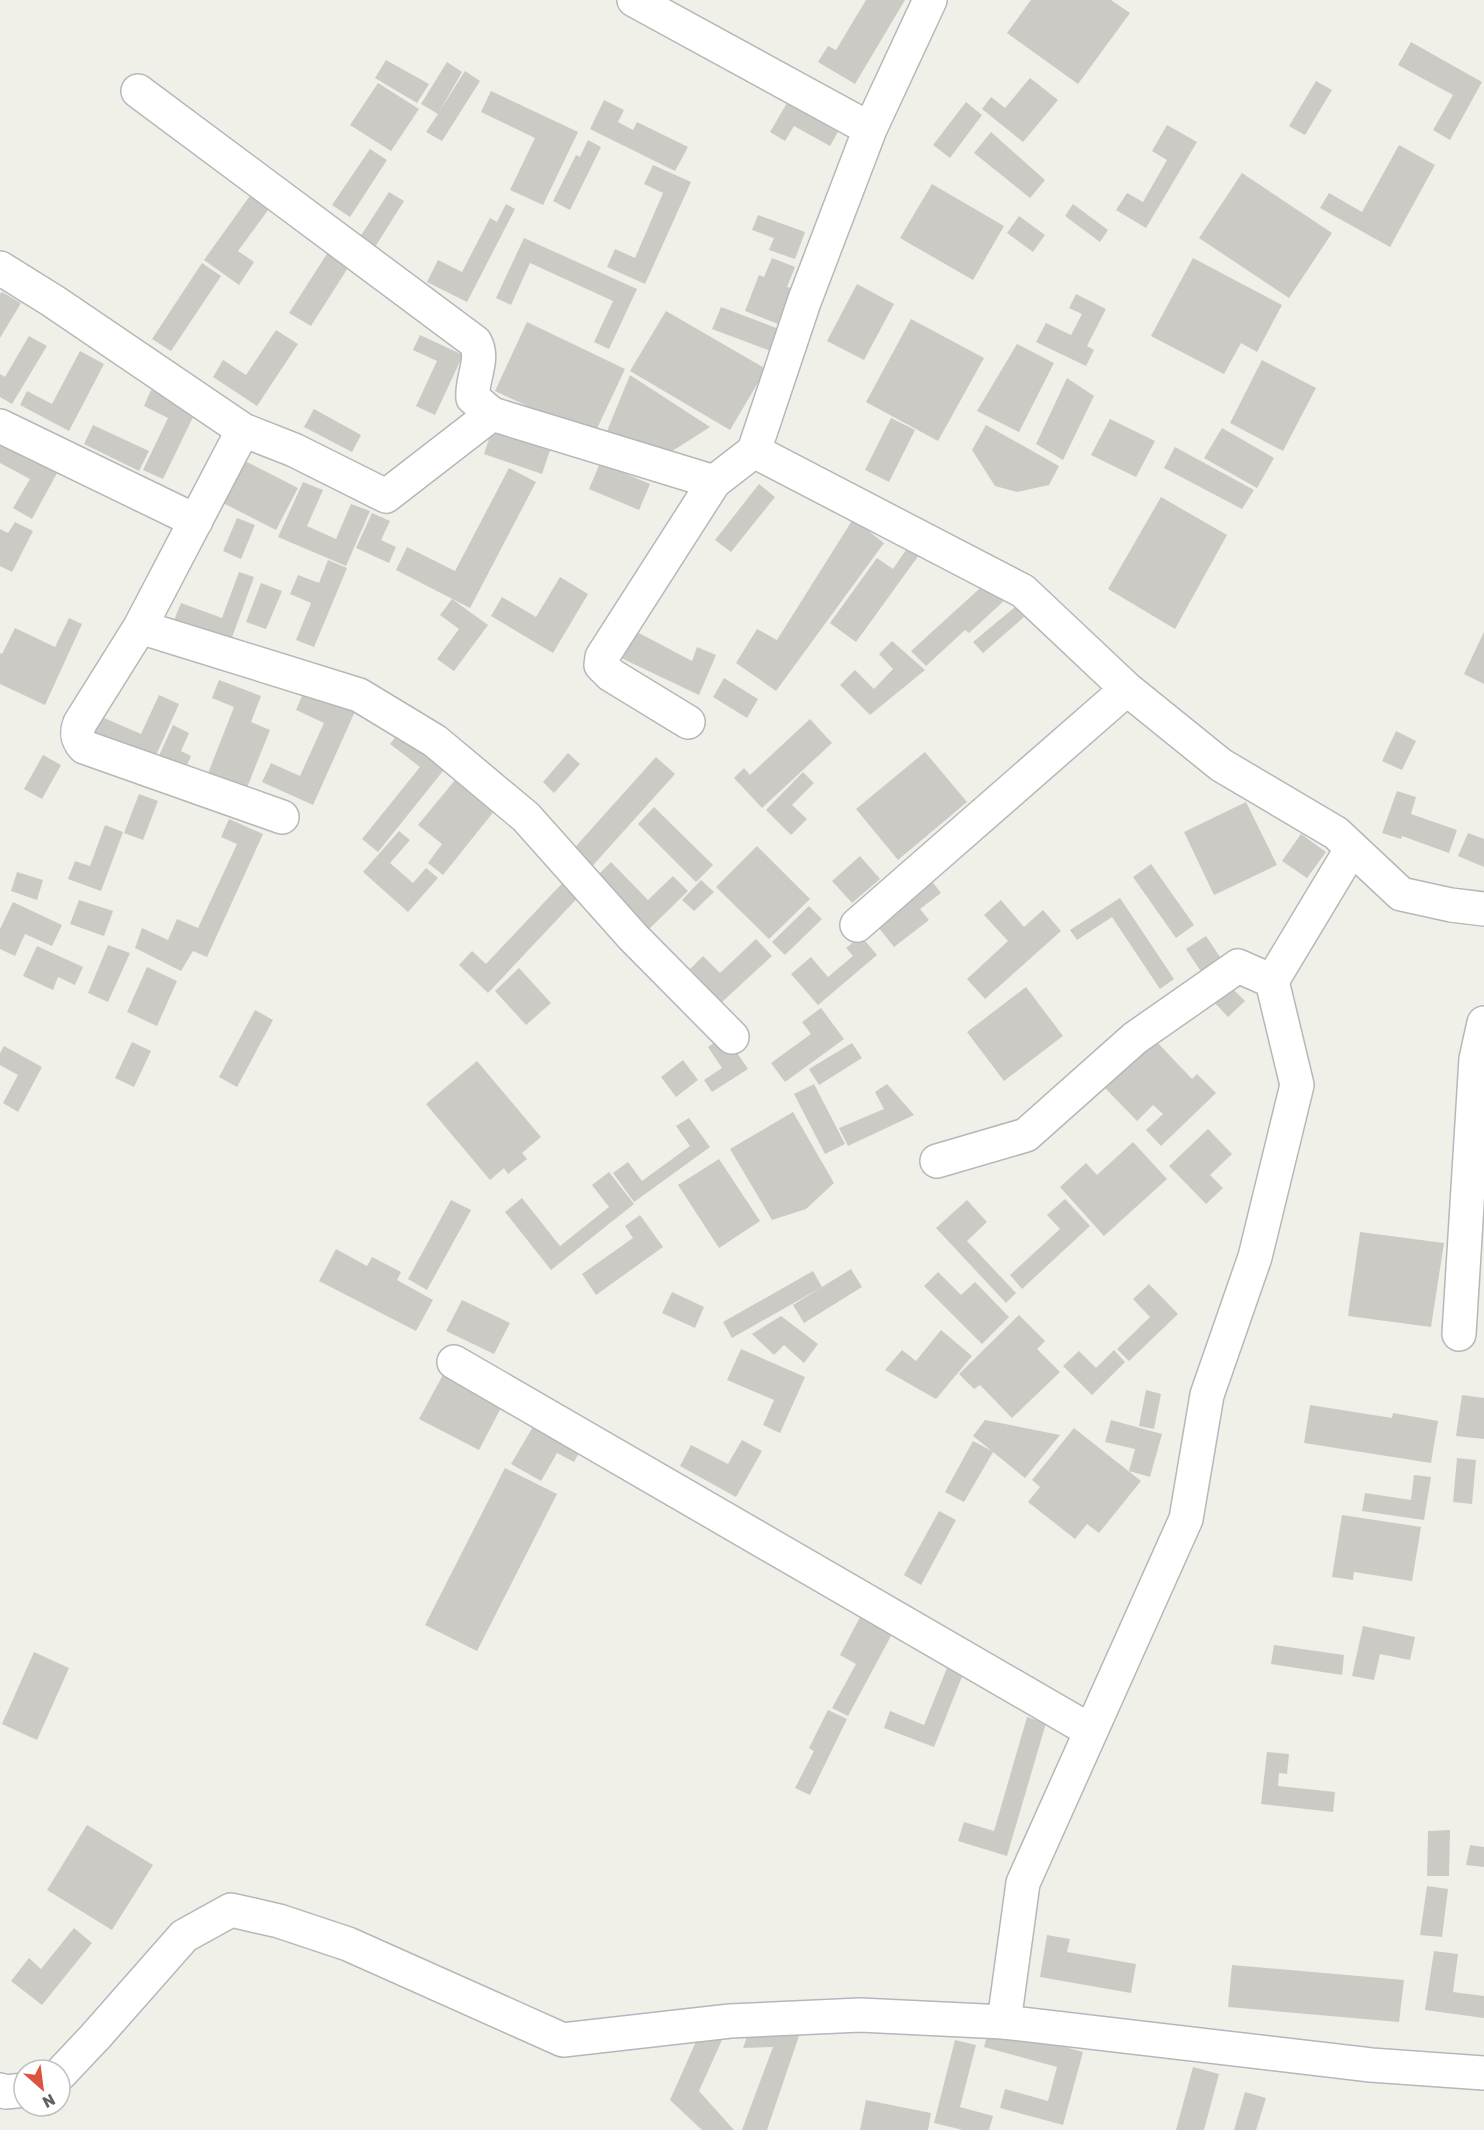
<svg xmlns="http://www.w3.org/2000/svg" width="1484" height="2130" font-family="Rubik,sans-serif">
<rect width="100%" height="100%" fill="#f0efe8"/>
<path fill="#cccac4" d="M866,0H905L855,84L818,62L828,46L836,50Z
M1031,0H1111L1130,13L1078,84L1007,33Z
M1411,42L1482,82L1450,140L1433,130L1453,95L1398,65Z
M386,60L429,84L417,103L375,78Z
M447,62L462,72L439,112L465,71L480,81L442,141L426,132L438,114L421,104Z
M1030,78L1058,100L1023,142L982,109L991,97L1005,108Z
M1316,81L1332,90L1305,135L1289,126Z
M378,83L419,109L391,151L350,125Z
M491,91L578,132L543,205L510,190L535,138L481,112Z
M604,100L624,110L618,122L633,130L637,122L688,147L675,171L590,129Z
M966,102L982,115L950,158L933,145Z
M787,103L838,132L830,146L794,126L785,141L770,132Z
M1167,125L1197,142L1146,228L1116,210L1127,193L1143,202L1167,160L1152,151Z
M991,132L1045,180L1030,198L974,153Z
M588,140L601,147L570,210L553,201L576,155L580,157Z
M1399,145L1435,165L1390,247L1320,208L1329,193L1362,212Z
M370,149L387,160L350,217L332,205Z
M653,165L691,182L645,284L607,267L615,249L635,258L663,193L644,184Z
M1242,173L1332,233L1289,298L1199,238Z
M932,184L1004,226L973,280L900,238Z
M389,192L404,201L375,247L360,237Z
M252,193L271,206L238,251L254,262L239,285L204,260Z
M506,204L515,209L467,302L427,282L438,260L462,272L490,218L497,222Z
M1073,204L1108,230L1100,242L1065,216Z
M758,215L805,232L795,259L769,250L774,238L752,230Z
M1019,216L1045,235L1033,252L1007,233Z
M524,238L637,289L609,349L594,342L613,301L530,263L511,305L496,298Z
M330,249L351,263L311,326L289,313Z
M772,258L795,267L787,287L792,288L778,324L745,311L759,275L764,277Z
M1193,258L1282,305L1257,352L1241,343L1224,374L1151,336Z
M202,263L221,276L171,351L152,339Z
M857,284L894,304L864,360L827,341Z
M2,292L21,303L0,338V294Z
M1076,294L1106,309L1087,346L1094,350L1086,366L1036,342L1046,323L1071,335L1082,314L1069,308Z
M721,307L779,329L771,351L712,329Z
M666,311L766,369L730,430L630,371Z
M911,319L984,358L938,441L866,402Z
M527,322L625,369L593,437L495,391Z
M276,330L298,344L257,406L213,377L223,360L246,375Z
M420,335L463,355L435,415L416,406L437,361L413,350Z
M29,336L47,346L12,404L0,397V374L5,377Z
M1017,344L1054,363L1019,432L977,411Z
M80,351L104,364L69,431L20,405L27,391L52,404Z
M1262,360L1316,388L1283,451L1230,423Z
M630,375L710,427L663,457L605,436Z
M1067,378L1094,396L1063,460L1036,444Z
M151,390L196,411L163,479L143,470L168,418L144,406Z
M314,409L361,435L352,452L304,427Z
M891,418L915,430L889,482L865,470Z
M1110,419L1155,441L1136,477L1091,455Z
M494,424L552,444L542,474L484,454Z
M93,425L149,451L139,471L84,444Z
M986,425L1059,466L1049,485L1017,492L995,486L972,450Z
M1222,428L1274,458L1257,488L1204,458Z
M0,433L62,464L32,519L13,508L30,479L0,463Z
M1175,447L1254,490L1242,509L1164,468Z
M245,461L298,488L276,530L223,503Z
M600,463L650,484L639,510L589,489Z
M509,468L536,482L470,608L396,570L407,547L455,571Z
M303,482L323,490L307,526L336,539L351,504L370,511L346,566L278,537Z
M759,484L775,497L731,552L715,540Z
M1161,497L1227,535L1175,629L1108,589Z
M372,513L390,521L381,540L396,547L389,563L356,548Z
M237,518L255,525L241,559L223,551Z
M853,519L884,543L776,691L736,663L757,629L777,640Z
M15,522L33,531L12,572L0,566V529L8,533Z
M908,547L919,555L856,642L830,623L877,558L893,569Z
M328,560L347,568L314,647L296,640L311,603L290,594L298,575L319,583Z
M239,572L254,577L230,643L173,623L181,603L222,618Z
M560,577L588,594L553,653L491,616L502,597L536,617Z
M989,580L1006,599L969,633L965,630L926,666L911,651Z
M261,583L282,591L266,629L246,622Z
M452,599L488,625L454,671L437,659L459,629L440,615Z
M1015,607L1024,617L983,653L973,642Z
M69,618L82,624L45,705L0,684V653L2,654L15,628L55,647Z
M637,632L692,661L697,647L716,655L699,695L619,657Z
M1484,632V684L1464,674Z
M892,641L925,670L870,715L840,685L855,670L874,689L893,669L879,654Z
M724,678L758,699L747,718L713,697Z
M219,680L261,696L251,722L270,730L244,795L205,781L234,707L212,698Z
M307,684L357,707L313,805L262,782L271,763L300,776L324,723L296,710Z
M159,695L179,704L153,762L86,732L95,714L141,734Z
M810,719L832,743L762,808L734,778L744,768L750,775Z
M173,725L189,733L181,751L191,756L184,772L157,760Z
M401,730L447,766L378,852L362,839L420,767L390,744Z
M1396,731L1416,741L1402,770L1382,761Z
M925,752L967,802L898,860L856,809Z
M568,753L580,764L554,793L543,782Z
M43,755L61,765L42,799L24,789Z
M656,757L675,774L587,872L568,855Z
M803,772L814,783L792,805L807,819L791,835L766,810Z
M460,774L499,805L443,875L428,863L442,844L418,825Z
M1397,791L1416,797L1411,814L1457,830L1449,853L1402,836L1401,839L1382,833Z
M139,794L158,801L143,840L124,833Z
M1246,802L1277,865L1214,895L1184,832Z
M654,807L713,865L696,882L638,824Z
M229,819L263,834L207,957L193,951L181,971L135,948L142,928L168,940L177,919L198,928L237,844L221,837Z
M105,825L123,832L101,891L68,879L75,861L90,866Z
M399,831L410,840L390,863L413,883L426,868L438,878L408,912L363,872Z
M1468,833L1484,839V867L1458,856Z
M1301,834L1326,852L1307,878L1282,861Z
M757,846L810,899L769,939L716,887Z
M860,856L880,879L852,903L832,881Z
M611,862L648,900L673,876L688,891L644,934L592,881Z
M1151,864L1194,925L1176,938L1133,877Z
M17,872L43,880L37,900L11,891Z
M569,876L585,890L488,993L459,965L472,951L486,964Z
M930,879L941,893L920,909L929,920L894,947L875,923Z
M701,880L714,892L694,911L682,900Z
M1120,898L1174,979L1160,989L1112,917L1077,940L1070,930Z
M79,900L113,911L104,936L70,924Z
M1001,900L1024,927L1043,910L1061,931L985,999L967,979L1008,941L984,915Z
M13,902L62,925L52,946L25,934L15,956L0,949V929Z
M809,906L822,919L785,955L772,942Z
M861,936L877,955L818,1005L791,974L811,957L828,977L853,956L846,948Z
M1206,936L1224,963L1204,976L1186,949Z
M756,939L772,956L722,1002L690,969L703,956L720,973Z
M108,945L130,953L108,1002L88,993Z
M37,946L83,967L75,985L58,977L53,990L23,976Z
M147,967L177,981L157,1026L127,1012Z
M519,968L551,1003L526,1025L495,991Z
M1230,986L1245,1001L1228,1017L1213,1001Z
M1026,987L1063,1036L1004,1081L967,1032Z
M821,1008L844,1039L785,1082L771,1063L811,1034L802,1022Z
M255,1010L273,1020L237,1087L219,1077Z
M725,1035L748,1069L712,1092L704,1080L722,1068L708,1047Z
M1155,1040L1192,1079L1197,1074L1216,1093L1161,1146L1146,1130L1163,1114L1153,1105L1137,1121L1105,1088Z
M132,1042L151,1051L134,1087L115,1078Z
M852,1043L862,1058L819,1085L809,1069Z
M4,1046L42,1067L18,1112L3,1103L18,1075L0,1065V1053Z
M683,1060L698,1080L676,1097L661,1077Z
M477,1061L541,1137L522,1153L527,1159L508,1174L504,1168L490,1180L426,1104Z
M814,1084L845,1144L825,1154L794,1094Z
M887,1084L914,1115L848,1146L839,1128L884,1109L875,1092Z
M793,1112L834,1183L806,1209L772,1220L730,1149Z
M689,1118L710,1147L634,1202L613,1173L628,1162L642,1181L690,1146L676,1126Z
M1208,1129L1232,1154L1210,1175L1223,1188L1206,1204L1169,1166Z
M1133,1142L1167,1179L1104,1236L1060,1187L1086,1163L1097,1175Z
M719,1159L760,1221L719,1248L678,1185Z
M609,1172L634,1204L551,1270L505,1212L522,1198L560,1246L609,1207L592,1185Z
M1065,1199L1090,1226L1022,1289L1010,1275L1060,1229L1047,1215Z
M451,1200L471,1210L427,1290L408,1279Z
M967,1200L987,1222L967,1241L1016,1293L1006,1303L936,1228Z
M640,1215L663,1247L596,1295L582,1274L633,1238L625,1226Z
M1360,1232L1444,1243L1431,1327L1348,1316Z
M336,1249L367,1266L372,1257L401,1272L397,1280L433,1300L416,1331L319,1281Z
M851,1269L862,1287L804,1323L793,1305Z
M813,1271L822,1287L732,1338L723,1322Z
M938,1272L961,1295L975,1282L1009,1317L982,1344L924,1286Z
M1149,1284L1178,1314L1129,1361L1117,1349L1150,1317L1133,1299Z
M672,1292L704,1307L695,1328L662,1313Z
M462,1300L510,1323L494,1354L446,1331Z
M1019,1315L1045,1341L1037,1349L1060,1372L1012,1418L980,1385L974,1389L959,1374Z
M781,1316L818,1344L804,1363L784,1345L774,1355L752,1334Z
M941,1330L972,1356L936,1399L885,1370L902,1350L916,1361Z
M741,1349L805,1377L780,1433L763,1425L774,1400L727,1380Z
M1114,1350L1125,1362L1092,1395L1063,1366L1079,1351L1096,1368Z
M445,1371L504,1402L479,1450L419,1419Z
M1146,1390L1161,1394L1154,1429L1139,1426Z
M1462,1395L1484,1398V1439L1456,1436Z
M1310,1405L1392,1418L1393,1413L1438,1421L1431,1463L1304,1443Z
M537,1420L583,1446L574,1462L557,1453L541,1481L511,1464Z
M985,1420L1060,1435L1025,1478L993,1452L964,1502L945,1492L973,1441L992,1451L973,1436Z
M1111,1420L1162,1434L1150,1477L1129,1471L1135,1449L1105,1442Z
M1074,1428L1141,1481L1099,1533L1087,1524L1075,1539L1028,1502L1040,1487L1032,1480Z
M742,1440L762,1451L736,1497L680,1466L691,1445L728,1464Z
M1457,1458L1476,1460L1472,1504L1453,1502Z
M505,1468L557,1494L477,1651L425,1625Z
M1414,1475L1431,1477L1424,1520L1362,1511L1365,1493L1411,1500Z
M939,1511L956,1520L921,1585L904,1575Z
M1342,1515L1421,1527L1412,1581L1354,1572L1353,1580L1332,1577Z
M867,1604L899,1621L848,1716L832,1708L856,1664L840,1655Z
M1363,1626L1415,1637L1410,1660L1380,1654L1374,1680L1352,1676Z
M1274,1645L1344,1655L1342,1675L1271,1664Z
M34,1652L69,1668L37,1740L2,1724Z
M949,1663L965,1669L934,1747L884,1728L890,1711L924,1725Z
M828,1710L847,1719L810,1795L795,1788L814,1751L809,1748Z
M1027,1717L1046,1723L1007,1856L958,1841L964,1822L994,1831Z
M1267,1752L1289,1754L1287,1774L1279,1773L1278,1786L1335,1792L1333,1812L1261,1804Z
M87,1825L153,1865L112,1930L47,1890Z
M1450,1830L1449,1876H1427L1428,1831Z
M1470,1845L1484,1847V1867L1466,1865Z
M1427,1886L1448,1889L1442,1937L1420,1935Z
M74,1928L92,1943L42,2005L11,1981L29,1958L41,1969Z
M1047,1935L1070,1939L1067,1952L1136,1964L1131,1993L1040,1977Z
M1434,1951L1458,1954L1453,1992L1484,1996V2018L1425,2010Z
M1232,1965L1404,1980L1399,2022L1228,2007Z
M990,2026L1083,2052L1063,2125L1000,2108L1005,2089L1048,2101L1057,2067L984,2047Z
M802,2027L767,2130H742L773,2047L743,2048L749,2031Z
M702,2028L727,2029L699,2091L734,2130H702L670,2100Z
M955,2040L976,2045L960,2107L993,2116L989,2130H963L934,2123Z
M1193,2067L1219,2074L1204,2130H1176Z
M1245,2092L1266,2098L1256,2130H1234Z
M866,2100L931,2113L928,2130H860Z"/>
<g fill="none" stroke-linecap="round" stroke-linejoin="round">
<g stroke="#b5b8bb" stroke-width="36">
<path id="street" d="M634,0L870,129
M138,91L475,342C485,359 471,379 473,398L492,414
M0,268L53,301L243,430L294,450L386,496L492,414L714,482L754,451L804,302L870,129L930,0
M0,426L196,521
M243,430L140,627L80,723C76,733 77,739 84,747L282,817
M754,451L1023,591L1127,689L1221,765L1336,833L1401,894L1451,905L1484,909
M140,627L359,695L435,741L526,817L633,937L732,1037
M688,722L611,675L601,665L602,657L714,482
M857,925L1127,689
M937,1161L1026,1135L1135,1038L1238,966L1272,981L1352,848
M1459,1334L1476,1059L1484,1023
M454,1362L1091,1731
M1004,2022L1023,1883L1186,1519L1207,1395L1255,1257L1297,1085L1272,981"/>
</g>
<g stroke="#b4b7bb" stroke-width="36">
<path id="secondary" d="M60,2074L95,2037L184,1936L231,1910L279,1921L348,1944L563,2040L730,2021L860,2015L1004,2022L1371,2065L1484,2073
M0,2090L6,2092L24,2090"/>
</g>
<use href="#street" stroke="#fff" stroke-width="33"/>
<use href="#secondary" stroke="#fff" stroke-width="33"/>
</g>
<g transform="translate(42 2088) rotate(152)"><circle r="28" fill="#ffffff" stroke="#bfc1c2" stroke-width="1.5"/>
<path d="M0-4.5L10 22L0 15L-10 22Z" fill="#de5240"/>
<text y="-9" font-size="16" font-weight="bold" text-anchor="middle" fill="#5f6367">N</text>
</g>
</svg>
